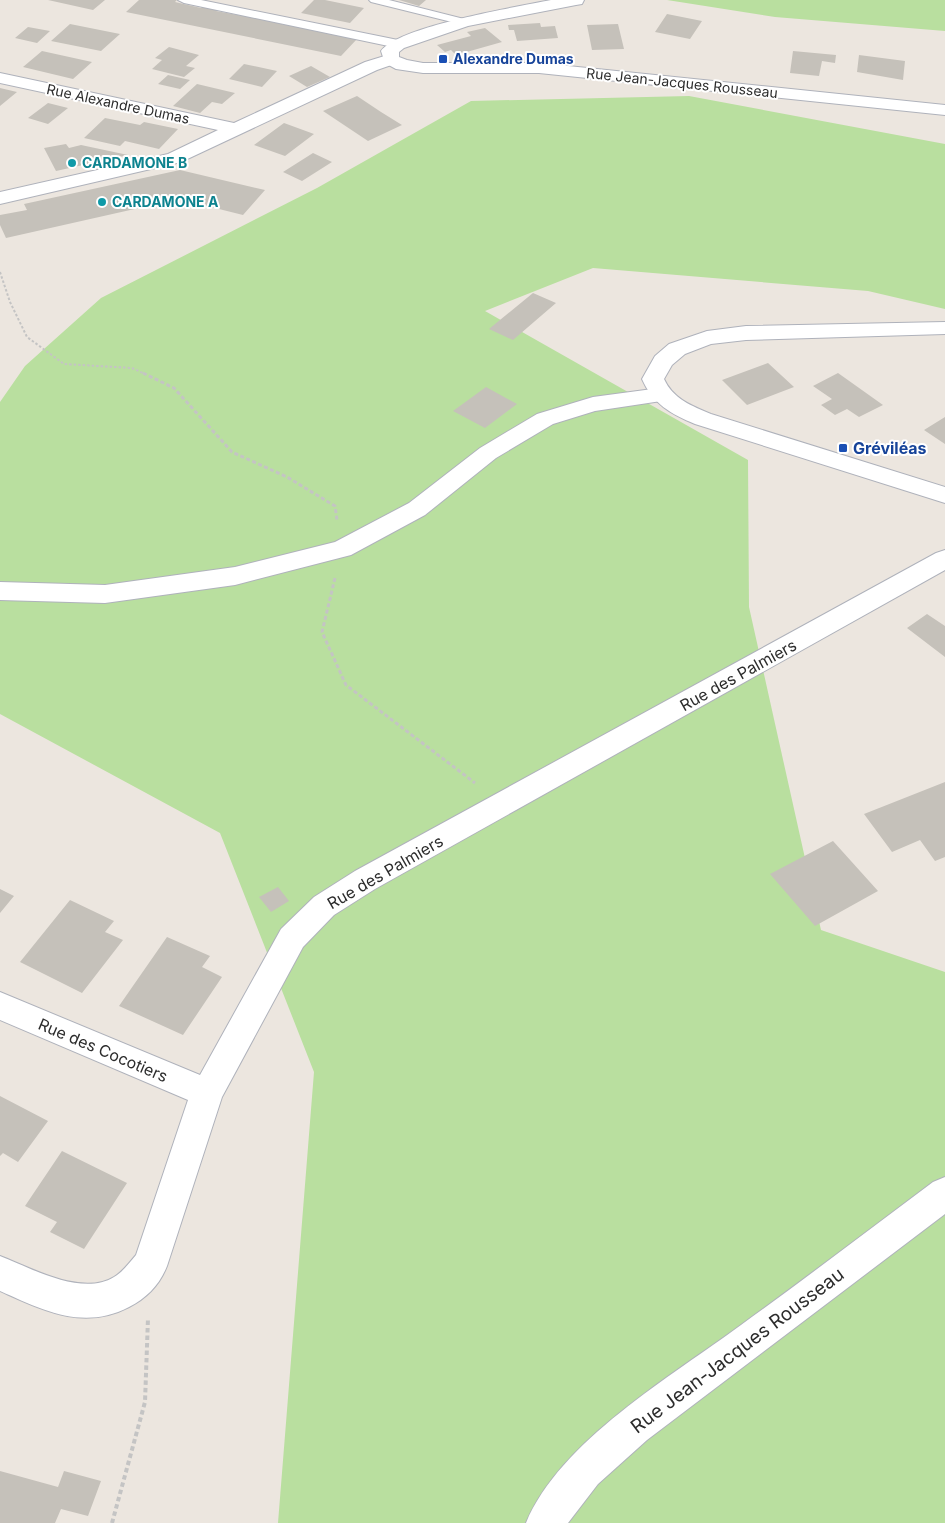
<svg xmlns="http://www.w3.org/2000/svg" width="945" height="1523" font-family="Inter,sans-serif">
<rect width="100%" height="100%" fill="#ece6df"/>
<path fill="#b9df9f" d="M667,0H945V31L775,17Z
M689,96L945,144V309L868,291L593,268L485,311L748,460L749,607L821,930L945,972V1523H278L314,1072L220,833L0,714V402L25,366L101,298L317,188L471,101Z"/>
<path fill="#c5c1ba" d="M48,0H105L93,10Z
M139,0H177L175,2L201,8L203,6L219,9L216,11L243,16L246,14L261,17L259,19L286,25L288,23L304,26L302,28L330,34L332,32L348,35L346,37L357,39L341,56L126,12Z
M314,0H325L364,8L350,23L301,13Z
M399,0H426L419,6Z
M667,14L702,21L690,39L655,32Z
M540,23L541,27L555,26L558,38L517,41L514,30H509L508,25Z
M70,24L120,34L101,51L51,41Z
M618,24L624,49L592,50L587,25Z
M28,27L50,31L37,43L15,38Z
M485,28L502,42L456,55L451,50L445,52L437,45L471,36L467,32Z
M169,47L199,55L186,66L195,68L184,77L152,69L162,60L155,58Z
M42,51L92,62L73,79L23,67Z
M793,51L836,55L835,63L822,61L819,76L790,73Z
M859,55L905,61L903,80L857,72Z
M244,64L277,71L262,87L229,79Z
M311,66L330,77L307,87L289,76Z
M168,75L190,80L180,89L158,84Z
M197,84L235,93L222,104L212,102L200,113L173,106Z
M0,88L17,92L0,106Z
M357,96L381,112L402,125L368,141L323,111Z
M48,103L68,108L48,124L28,118Z
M105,118L140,125L144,122L178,129L159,149L125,141L120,146L84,138Z
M284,123L314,134L285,156L254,145Z
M66,144L69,148L81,145L128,155L56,171L44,148Z
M313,153L332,162L302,181L283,172Z
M180,170L265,190L243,215L179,199L6,238L0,225V215L27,210L24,204Z
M533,293L556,303L513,340L489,329Z
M768,363L794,387L747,405L722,380Z
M838,373L883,405L859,417L847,409L835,415L821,405L832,399L813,386Z
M486,387L517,404L485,428L453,411Z
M945,417V444L924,430Z
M927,614L945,626V657L907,628Z
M945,782V857L935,861L920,840L892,852L864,814Z
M833,841L878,891L815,926L770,874Z
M278,887L289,901L271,912L259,897Z
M0,889L14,896L0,913Z
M70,900L114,921L105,932L123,940L82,993L20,962Z
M167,937L210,956L202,967L222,977L183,1035L119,1006Z
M0,1096L48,1121L18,1162L3,1153L0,1156Z
M62,1151L127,1183L84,1249L50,1232L57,1222L25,1206Z
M0,1471L58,1487L64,1471L101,1481L88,1516L61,1509L55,1523H0Z"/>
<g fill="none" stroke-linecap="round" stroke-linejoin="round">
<g stroke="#afb2bb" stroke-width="2">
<path id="lane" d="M178,0H201L398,40L404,44L398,48L184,3Z
M369,0H389L468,20L470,22L464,25L371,2Z"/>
</g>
<g stroke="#afb2bb" stroke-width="2">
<path id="street" d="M391,54L397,55L400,59L397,63L377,70L181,162L0,204V192L168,154L218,130L0,83V73L234,123L365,62Z
M660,388L668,390L671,395L668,400L595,411L553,424L496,458L425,515L351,555L235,585L105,603L0,600V582L105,585L235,567L335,542L409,503L480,448L537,414L593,397Z
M945,550V570L375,889L334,915L303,947L222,1097L167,1266C160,1284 147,1298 129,1307C83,1331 43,1310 0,1291V1256C31,1268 82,1297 114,1277C123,1272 129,1263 136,1255L188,1100L0,1020V992L200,1075L281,929L314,897L355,871L936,553Z"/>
</g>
<g stroke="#afb2bb" stroke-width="2">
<path id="secondary" d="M551,0H584L582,4L576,5L468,26L404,48L399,52V57L407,60L423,63H539L945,105V115L539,73H423L396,69L385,63L381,51C399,26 517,7 551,0Z
M945,322V334L746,340L711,344L685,354L672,365L664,379C673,399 692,406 711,414L945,487V503L695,424C671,414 653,404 642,379L655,356L669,344L707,331L746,326Z
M945,1177V1214L647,1440L598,1484L568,1523H526C560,1441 672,1376 741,1325C806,1278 869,1230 933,1182Z"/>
</g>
<path stroke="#c4c4c4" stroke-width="2" stroke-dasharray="2.5 2" stroke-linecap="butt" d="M0,272L10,302L27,337L64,364L132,368L145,374"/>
<path stroke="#c4c4c4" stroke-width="3" stroke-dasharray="4 2.5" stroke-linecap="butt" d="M143,373L174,388L232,452L287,477L335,506L337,520
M335,578L322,632L346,685L475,783"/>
<path stroke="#c4c4c4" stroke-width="4" stroke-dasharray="4.5 3" stroke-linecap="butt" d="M112,1523L145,1402L148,1318"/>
<use href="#lane" fill="#fff" fill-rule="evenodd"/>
<use href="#street" fill="#fff" fill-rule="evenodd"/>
<use href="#secondary" fill="#fff" fill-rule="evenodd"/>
</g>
<g fill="#1a4fb4" stroke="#fff" stroke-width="2">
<rect x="438" y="54" width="10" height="10" rx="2.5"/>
<rect x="838" y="443" width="10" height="10" rx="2.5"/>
</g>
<g fill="#0f9aa8" stroke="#fff" stroke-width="2">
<circle cx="72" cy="163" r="5"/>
<circle cx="102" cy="202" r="5"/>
</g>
<g text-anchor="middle" stroke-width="4" stroke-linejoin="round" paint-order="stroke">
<g font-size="14" font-weight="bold" fill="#164399" stroke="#fff" text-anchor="start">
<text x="453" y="64">Alexandre Dumas</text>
</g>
<g font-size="14" fill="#2c2c2c" stroke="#fff">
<text transform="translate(682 83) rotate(6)" y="5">Rue Jean-Jacques Rousseau</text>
<text transform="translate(118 104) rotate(12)" y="5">Rue Alexandre Dumas</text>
</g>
<g font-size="14" font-weight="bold" fill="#0d838f" stroke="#fff" text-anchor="start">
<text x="82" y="168">CARDAMONE B</text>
<text x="112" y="207">CARDAMONE A</text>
</g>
<g font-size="16" font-weight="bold" fill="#164399" stroke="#fff" text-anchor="start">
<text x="853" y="454">Gréviléas</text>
</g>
<g font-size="16" fill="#2c2c2c" stroke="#fff">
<text transform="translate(738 675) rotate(-29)" y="6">Rue des Palmiers</text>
<text transform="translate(385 872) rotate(-30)" y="6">Rue des Palmiers</text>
<text transform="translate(103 1050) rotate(23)" y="6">Rue des Cocotiers</text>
</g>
<g font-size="19" fill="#2c2c2c" stroke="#fff">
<text transform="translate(737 1350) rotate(-37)" y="7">Rue Jean-Jacques Rousseau</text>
</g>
</g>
</svg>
